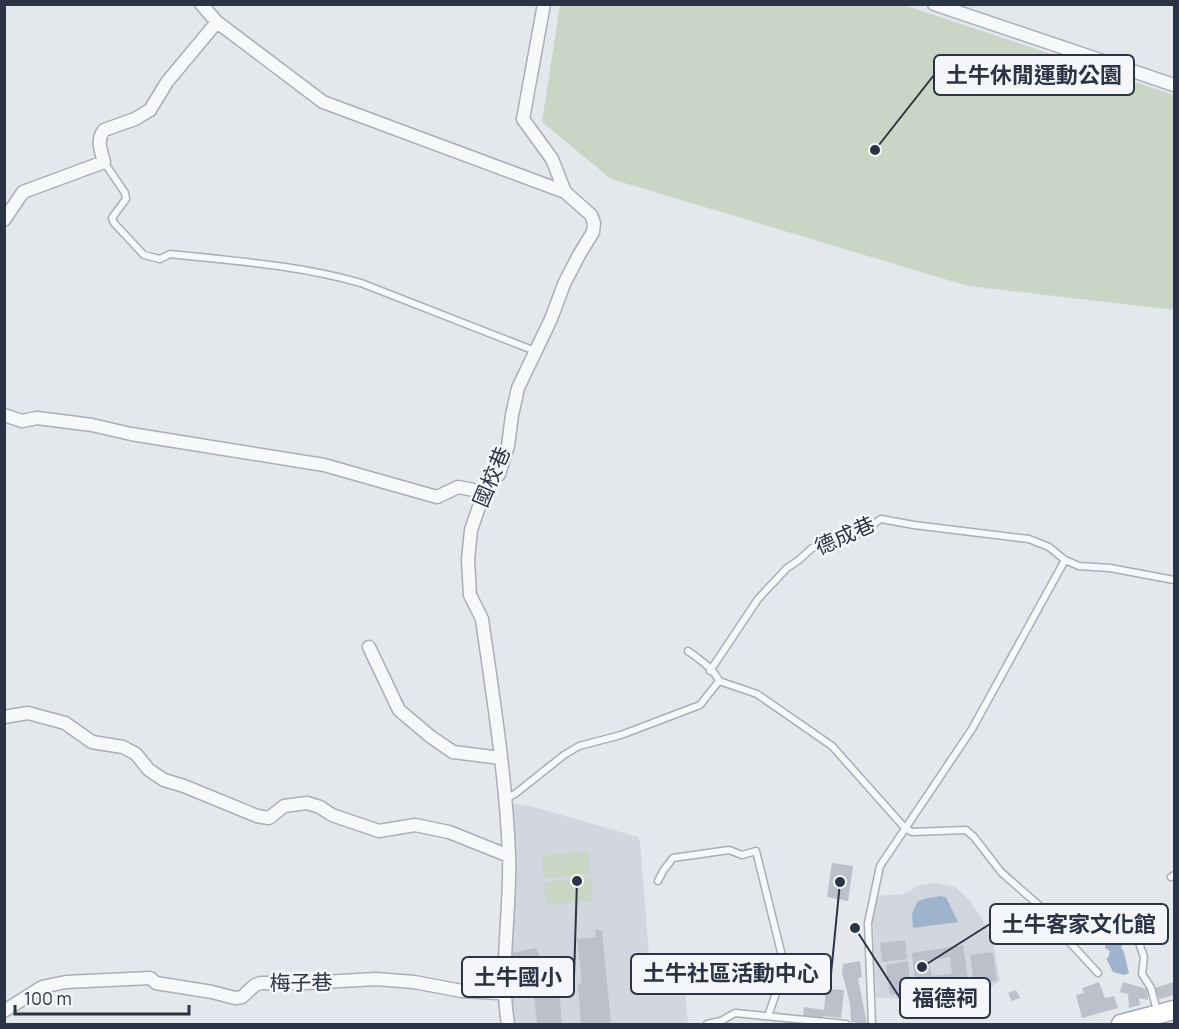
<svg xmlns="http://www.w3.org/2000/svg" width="1179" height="1029" font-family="Manrope,'Noto Sans TC',sans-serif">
<rect width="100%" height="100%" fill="#e4e7ec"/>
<path fill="#d2d6de" d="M517,804L534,807L638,837L640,841L650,969L683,966L688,1024H513L509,994V805Z
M937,883L955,887L969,900L982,918L993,942L1000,980L988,990L972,993L974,1003L950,1015L911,1014L908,1007L911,995L896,999L876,997L873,920L877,896L904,894L920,885Z"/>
<path fill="#c9d6c5" d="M560,5H904L1174,95V310L968,286L611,179L542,122Z
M588,851L591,874L544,879L541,856Z
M591,877L593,901L546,905L544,882Z"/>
<path fill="#9fb4cc" d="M940,896L946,897L958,922L913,928L912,914L917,902L923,899Z
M1118,940L1122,944L1121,949H1123L1129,973L1124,975L1113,972L1106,958H1108L1110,951L1105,948L1106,944L1111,943L1112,945Z"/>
<path fill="#bbc0ca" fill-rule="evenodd" d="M832,863L853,866L848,901L827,897Z
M595,930H602L611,1024H581L578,984L582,983L577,939L596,937Z
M905,940L907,959L882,962L880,943Z
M963,945L969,986L954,988V990L916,992L912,953ZM950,957L952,974L932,976L929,960Z
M536,948L559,989L562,1024H537L534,997L511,953Z
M993,952L997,981L974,984L970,955Z
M860,961L862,977L858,978L867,1024L851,1022L850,1003L842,973L843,964Z
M908,961L911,993L890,995L886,965Z
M1099,982L1105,998L1114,996L1118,1008L1082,1018L1076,995L1084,993L1082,988Z
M1123,982L1147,989L1148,1000L1139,998L1140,1005L1129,1008L1128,994L1120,992Z
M1173,982L1174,995L1159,999L1155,988Z
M826,989L844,990L841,1018L823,1016V1020L803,1017L804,1007L824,1010Z
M1016,990L1020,998L1012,1001L1008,993Z"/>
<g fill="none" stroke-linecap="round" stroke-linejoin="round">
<g stroke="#a9aeb7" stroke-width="9">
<path id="service" d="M104,162L125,193L126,199L112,218L114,223L144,255L160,259L170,254C234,261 299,265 361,283L535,351
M688,651C699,659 714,669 719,681L757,694L832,746L905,828L912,832L966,830L974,837L1001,872L1042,908L1062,934L1098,973
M710,671L758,599L787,568L799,560L812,548L853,537L881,519L914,525L1029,539L1049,547L1065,560L1079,566L1110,568L1174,580
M506,798L515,794L564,755L579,746L621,735L700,705L719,681
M1171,877L1174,875
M658,881L663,871L673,858L729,850L742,855L756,851L781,952L779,985L768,1016
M1139,943L1144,957L1142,974L1151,988L1157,1011
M707,1024L721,1021L735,1013L846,1024
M872,1024L868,923L880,866L972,729L1065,560"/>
</g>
<g stroke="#a9aeb7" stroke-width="15">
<path id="minor" d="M201,4L217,22L323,102L565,192
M934,4L1174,85
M4,220L23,192L104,162C101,151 96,140 104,130L135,119L150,110L167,82L217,22
M4,415L22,421L37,418L92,425L131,434L324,465L437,497L458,487L484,492
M369,647L399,710L431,737L453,752L501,758
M4,717L28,713L65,723L92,742L123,747L136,754L149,770L164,780L184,786L257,816L269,818L284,806L307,803L320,807L332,815L379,831L415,825L449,832L509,856
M4,1011L42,987L66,982L150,978L156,983L212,992L235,998L242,997L255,985L261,983H305L376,979L414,982L462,991L499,993L503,995
M508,1024C499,969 511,912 509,855C506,776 493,697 482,619L470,595L468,560L471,530L484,492L499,474L508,446L512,415L518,388L551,319L564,284L579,255L593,232L594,223L591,215L565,192L552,159L523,119L544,4"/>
</g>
<g stroke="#a3abb8" stroke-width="21">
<path id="primary" d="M1121,1024L1174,1010"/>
</g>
<use href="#service" stroke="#f7f8fa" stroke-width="6"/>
<use href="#minor" stroke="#f7f8fa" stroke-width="12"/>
<use href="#primary" stroke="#fff" stroke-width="18"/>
</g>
<g text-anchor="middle" stroke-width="5" stroke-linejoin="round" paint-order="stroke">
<g font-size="21" fill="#2b3445" stroke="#f4f6f9">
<text transform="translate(492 477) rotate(-67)" y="7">國校巷</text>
<text transform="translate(845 536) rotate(-24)" y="7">德成巷</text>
<text transform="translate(301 983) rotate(-1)" y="7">梅子巷</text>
</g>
</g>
<path fill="none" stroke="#2b3445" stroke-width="2" d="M875 150L934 75M922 967L990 924M840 882L831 974M577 881L574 977M855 928L900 998"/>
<g fill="#2b3445" stroke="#f4f6f9" stroke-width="2">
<circle cx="875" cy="150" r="6"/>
<circle cx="922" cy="967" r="6"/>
<circle cx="840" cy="882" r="6"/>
<circle cx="577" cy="881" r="6"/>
<circle cx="855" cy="928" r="6"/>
</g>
<g fill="#f4f6f9" stroke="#2b3445" stroke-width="2">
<rect x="934" y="55" width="200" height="40" rx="6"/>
<rect x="990" y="904" width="178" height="40" rx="6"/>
<rect x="631" y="954" width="200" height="40" rx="6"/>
<rect x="462" y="957" width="112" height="40" rx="6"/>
<rect x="900" y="978" width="90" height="40" rx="6"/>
</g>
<g font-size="22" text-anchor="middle" font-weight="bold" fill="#2b3445">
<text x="1034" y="83">土牛休閒運動公園</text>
<text x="1079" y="932">土牛客家文化館</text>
<text x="731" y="981">土牛社區活動中心</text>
<text x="518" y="985">土牛國小</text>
<text x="945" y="1006">福德祠</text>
</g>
<rect width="1179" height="1029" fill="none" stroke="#2b3445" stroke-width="12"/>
<path d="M15 1005v9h174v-9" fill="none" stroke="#2b3445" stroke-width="3"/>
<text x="24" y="1005" font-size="18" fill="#2b3445" stroke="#f4f6f9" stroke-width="4.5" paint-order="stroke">100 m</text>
</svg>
